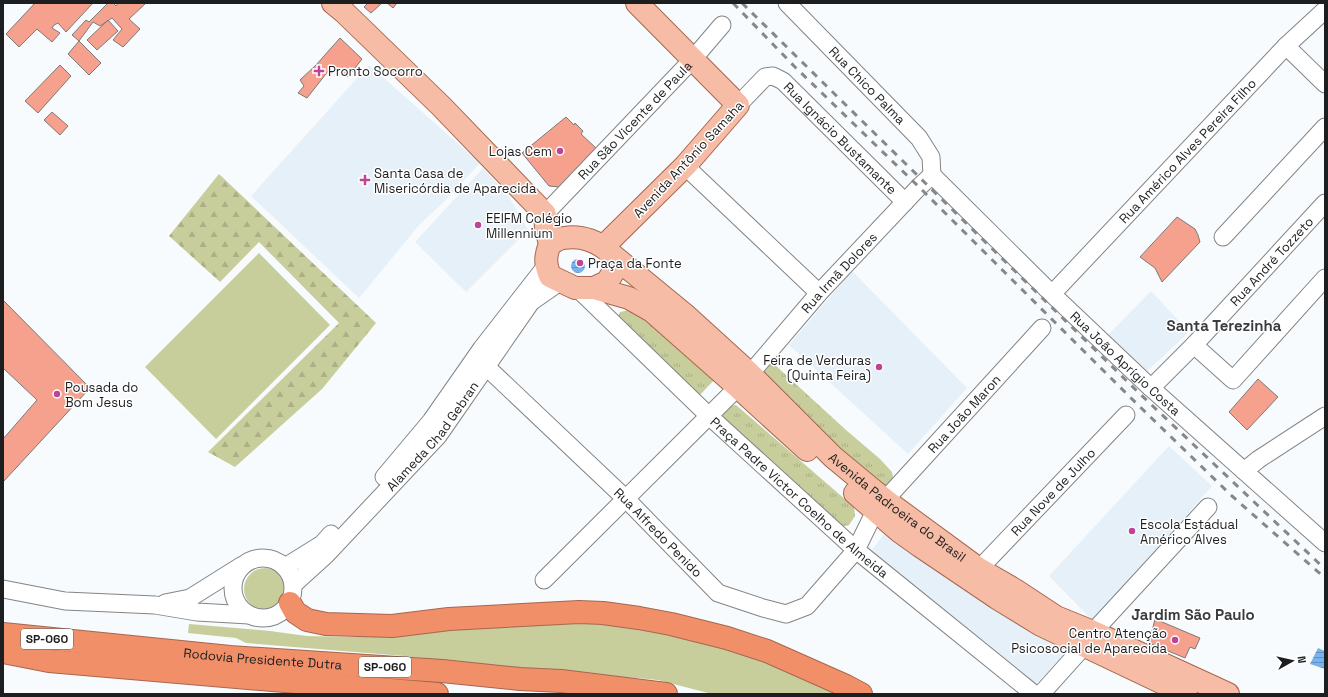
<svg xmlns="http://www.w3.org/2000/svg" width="1328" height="697" font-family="'Space Grotesk',sans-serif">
<defs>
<pattern id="forest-firs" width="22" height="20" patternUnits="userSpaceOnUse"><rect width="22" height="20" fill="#c8cd9c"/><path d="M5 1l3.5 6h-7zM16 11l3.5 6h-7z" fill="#abb086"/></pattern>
<pattern id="park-tufts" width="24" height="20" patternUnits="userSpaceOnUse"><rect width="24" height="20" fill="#c8cd9c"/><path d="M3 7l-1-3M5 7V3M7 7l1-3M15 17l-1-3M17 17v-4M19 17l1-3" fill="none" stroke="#abb086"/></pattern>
<pattern id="water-rules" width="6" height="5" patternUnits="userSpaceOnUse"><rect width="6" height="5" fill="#78b3ed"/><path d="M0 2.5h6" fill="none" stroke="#6291bf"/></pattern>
</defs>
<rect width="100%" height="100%" fill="#f8fbfe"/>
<path fill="#e6f0f8" d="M369,65L480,163L445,201L420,224L359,298L251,196Z
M483,168L509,197L528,230L466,292L415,242Z
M852,271L967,388L908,454L789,345Z
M1151,291L1189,332L1145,373L1106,337Z
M1169,446L1212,486L1094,622L1049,576Z
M885,533L1065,653L1035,685L868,555Z"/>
<path fill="#c8cd9c" d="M259,253L330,325L216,439L145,367Z
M244 589a21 21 0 1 1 42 0a21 21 0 1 1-42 0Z
M570,618L692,631L845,694H712L658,680L637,678L541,674L404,656L246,643L236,638L188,633L189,624L270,631L307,636L352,637L410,634Z"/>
<path fill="url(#forest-firs)" d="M219,174L376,323L322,389L235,467L208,452L339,323L259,242L220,282L169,236Z"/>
<path fill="url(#park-tufts)" d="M630,310L637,312L715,379L698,397L617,319L620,312Z
M768,363L774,364L846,430L880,459L892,472L894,481L890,488L872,482L763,373Z
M736,405L854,507L855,516L849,525L841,527L724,423L722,415L730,406Z"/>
<path fill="url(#water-rules)" d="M571 266a7 7 0 1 1 14 0a7 7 0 1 1-14 0Z
M1318,648L1325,651V669L1310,664Z"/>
<path fill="#f5a18d" stroke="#7d7978" d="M35,3H93L66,32L58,23L54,25L52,28L60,33L52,42L37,29L19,47L6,34Z
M108,3H113L116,6L118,3H146L129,19L140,29L123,47L113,40L122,29L112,18L100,26L93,22L79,41L72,35L86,20L89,22Z
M368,3H382L371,13L364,7Z
M387,3H397L393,8Z
M108,20L118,31L97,50L87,40Z
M340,38L362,59L348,77L333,65L307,98L298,93L304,86L300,80L316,65Z
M79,41L101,63L89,75L68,54Z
M60,65L71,76L38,113L25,101Z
M52,112L68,126L60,135L44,120Z
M566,117L574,125L575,123L583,131L581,134L597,149L560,187L549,186L522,153Z
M1177,217L1195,229L1198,235L1200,242L1162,282L1155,268L1140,257Z
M3,300L90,388L3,482V439L37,400L3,368Z
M1258,379L1278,397L1247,430L1229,412Z
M1155,619L1200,638L1195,649L1190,647L1185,658L1149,643Z"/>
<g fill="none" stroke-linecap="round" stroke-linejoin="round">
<g stroke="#828587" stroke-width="19">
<g id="minor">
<path id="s1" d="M787,3L919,138L931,157L932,175"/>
<path d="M1286,46L1325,84"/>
<path id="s2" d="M738,105L765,77L773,76L783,81L905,202"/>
<path d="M685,166L819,293"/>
<path id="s3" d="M932,175L1052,294L1151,388L1325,543"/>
<path id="s4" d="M545,214L693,59L722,25"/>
<path d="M1223,237L1325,127"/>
<path id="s5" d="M576,287L709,416L856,550L1034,694"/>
<path id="s6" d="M1052,294L1286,46L1325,10"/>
<path d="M1194,345L1233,380L1325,278"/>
<path id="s7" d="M476,357L626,499L718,593L763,608L786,614L807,606L856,550L875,511"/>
<path id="s8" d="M750,374L819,293L919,187L932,175"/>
<path id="s9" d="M1151,388L1194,345L1325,203"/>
<path d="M1244,471L1259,459L1325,416"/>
<path d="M384,477L431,421L482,348L546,266"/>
<path id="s10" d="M885,500L1042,328"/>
<circle cx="263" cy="588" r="30"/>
<path d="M285,567L322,544L331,534"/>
<path id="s11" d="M979,569L1126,415"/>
<path d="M544,580L738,387"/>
<path id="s12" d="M294,584L326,555L438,436L531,302L561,281"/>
<path d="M3,589L65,601L155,605L197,612L249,615"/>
<path d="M165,603L190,598L241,566"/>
<path d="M1093,632L1208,507"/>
<path d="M1041,694L1085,645"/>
</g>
</g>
<g stroke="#a7674f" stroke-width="24">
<g id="major">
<path d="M333,3L344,12L441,106L545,214L546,228L550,244"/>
<path d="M604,246L685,166L738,105L637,3"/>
<path id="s13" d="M611,254L614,271L607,282L594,288H575L550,276C545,264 545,256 550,244C554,242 559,238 564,238C582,235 600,242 611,254L684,314L750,374L833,457L885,500L979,569L1015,590L1056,617L1093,632L1228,694"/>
<path d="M594,288L629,298L652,311L738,387L807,450"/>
<path d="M855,493L899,531L920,546L997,598L1041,625L1186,694"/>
</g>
</g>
<g stroke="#a7674f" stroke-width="24">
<g id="highway">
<path d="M290,603L295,612L307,620L326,624L392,626L449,619L579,612L603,613L639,618L671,624L727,638L767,651L846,686L861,694"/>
<path id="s14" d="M3,634L230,657L442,671L520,679L561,681L666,694"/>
<path d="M3,652L49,661L437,694"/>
</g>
</g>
<use href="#minor" stroke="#fff" stroke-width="17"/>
<use href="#major" stroke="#f7bca5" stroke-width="22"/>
<use href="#highway" stroke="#f18f69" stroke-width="22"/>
<path stroke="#858789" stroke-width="3" stroke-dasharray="7 7" stroke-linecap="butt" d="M733,3L795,67L919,187L1136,403L1232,496L1325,578
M742,3L1139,393L1325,569"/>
</g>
<g fill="#bd4497" stroke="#fff" stroke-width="1.5">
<path d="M317 65h4v4h4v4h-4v4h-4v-4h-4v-4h4z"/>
<circle cx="560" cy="151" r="4"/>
<path d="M363 174h4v4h4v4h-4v4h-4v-4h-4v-4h4z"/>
<circle cx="478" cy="225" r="4"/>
<circle cx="580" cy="263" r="4"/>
<circle cx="879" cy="367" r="4"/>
<circle cx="57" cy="394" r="4"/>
<circle cx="1132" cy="531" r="4"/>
<circle cx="1175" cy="640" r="4"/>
</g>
<g text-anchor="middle" stroke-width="3" stroke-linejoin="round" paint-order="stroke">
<g fill="#fff" stroke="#616262" stroke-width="1">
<rect x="21" y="629" width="52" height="20" rx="3"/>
<rect x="359" y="657" width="52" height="20" rx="3"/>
</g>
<g font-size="12" font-weight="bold" fill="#1d1e1f">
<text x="47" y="643">SP-060</text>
<text x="385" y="671">SP-060</text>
</g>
<g font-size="13" fill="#1d1e1f" stroke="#fff" text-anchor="start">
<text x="328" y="76">Pronto Socorro</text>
<text x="552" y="156" text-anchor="end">Lojas Cem</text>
<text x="374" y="178">Santa Casa de<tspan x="374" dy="15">Misericórdia de Aparecida</tspan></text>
<text x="486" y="223">EEIFM Colégio<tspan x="486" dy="15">Millennium</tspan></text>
<text x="588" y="268">Praça da Fonte</text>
<text x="871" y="365" text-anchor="end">Feira de Verduras<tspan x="871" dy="15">(Quinta Feira)</tspan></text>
<text x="65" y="392">Pousada do<tspan x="65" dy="15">Bom Jesus</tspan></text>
<text x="1140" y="529">Escola Estadual<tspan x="1140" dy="15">Américo Alves</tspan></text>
<text x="1167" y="638" text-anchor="end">Centro Atenção<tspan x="1167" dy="15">Psicosocial de Aparecida</tspan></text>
</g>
<g font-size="13" fill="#1d1e1f" stroke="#fff">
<text dy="5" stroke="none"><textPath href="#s1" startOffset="115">Rua Chico Palma</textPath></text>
<text dy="5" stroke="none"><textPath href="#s4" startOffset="130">Rua São Vicente de Paula</textPath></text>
<text dy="5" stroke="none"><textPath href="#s2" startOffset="139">Rua Ignácio Bustamante</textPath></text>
<text dy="5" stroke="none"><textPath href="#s6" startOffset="197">Rua Américo Alves Pereira Filho</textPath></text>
<text transform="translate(688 159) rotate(-47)" y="5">Avenida Antônio Samaha</text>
<text dy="5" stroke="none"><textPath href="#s9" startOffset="175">Rua André Tozzeto</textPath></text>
<text dy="5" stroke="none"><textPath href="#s8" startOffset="135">Rua Irmã Dolores</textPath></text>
<text dy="5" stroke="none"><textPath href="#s3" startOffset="270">Rua João Aprígio Costa</textPath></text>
<text dy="5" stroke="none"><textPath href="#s10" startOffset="117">Rua João Maron</textPath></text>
<text dy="5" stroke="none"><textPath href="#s12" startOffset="203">Alameda Chad Gebran</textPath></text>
<text dy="5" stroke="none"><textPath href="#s11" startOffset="107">Rua Nove de Julho</textPath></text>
<text dy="5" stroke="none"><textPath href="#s5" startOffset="307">Praça Padre Victor Coelho de Almeida</textPath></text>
<text dy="5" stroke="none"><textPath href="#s13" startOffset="574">Avenida Padroeira do Brasil</textPath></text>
<text dy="5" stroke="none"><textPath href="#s7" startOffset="253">Rua Alfredo Penido</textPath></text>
<text dy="5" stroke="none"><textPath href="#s14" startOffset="261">Rodovia Presidente Dutra</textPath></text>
</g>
<g font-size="15" font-weight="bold" fill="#3a3c3e" stroke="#fff">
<text x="1224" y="331">Santa Terezinha</text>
<text x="1193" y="620">Jardim São Paulo</text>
</g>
</g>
<rect width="1328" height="697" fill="none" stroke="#1d1e1f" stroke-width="8"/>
<g transform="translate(1292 661) rotate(82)" stroke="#ffffff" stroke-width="3" paint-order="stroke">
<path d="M0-3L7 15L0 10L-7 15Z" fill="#1d1e1f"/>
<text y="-6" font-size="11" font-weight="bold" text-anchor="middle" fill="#1d1e1f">N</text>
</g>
</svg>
